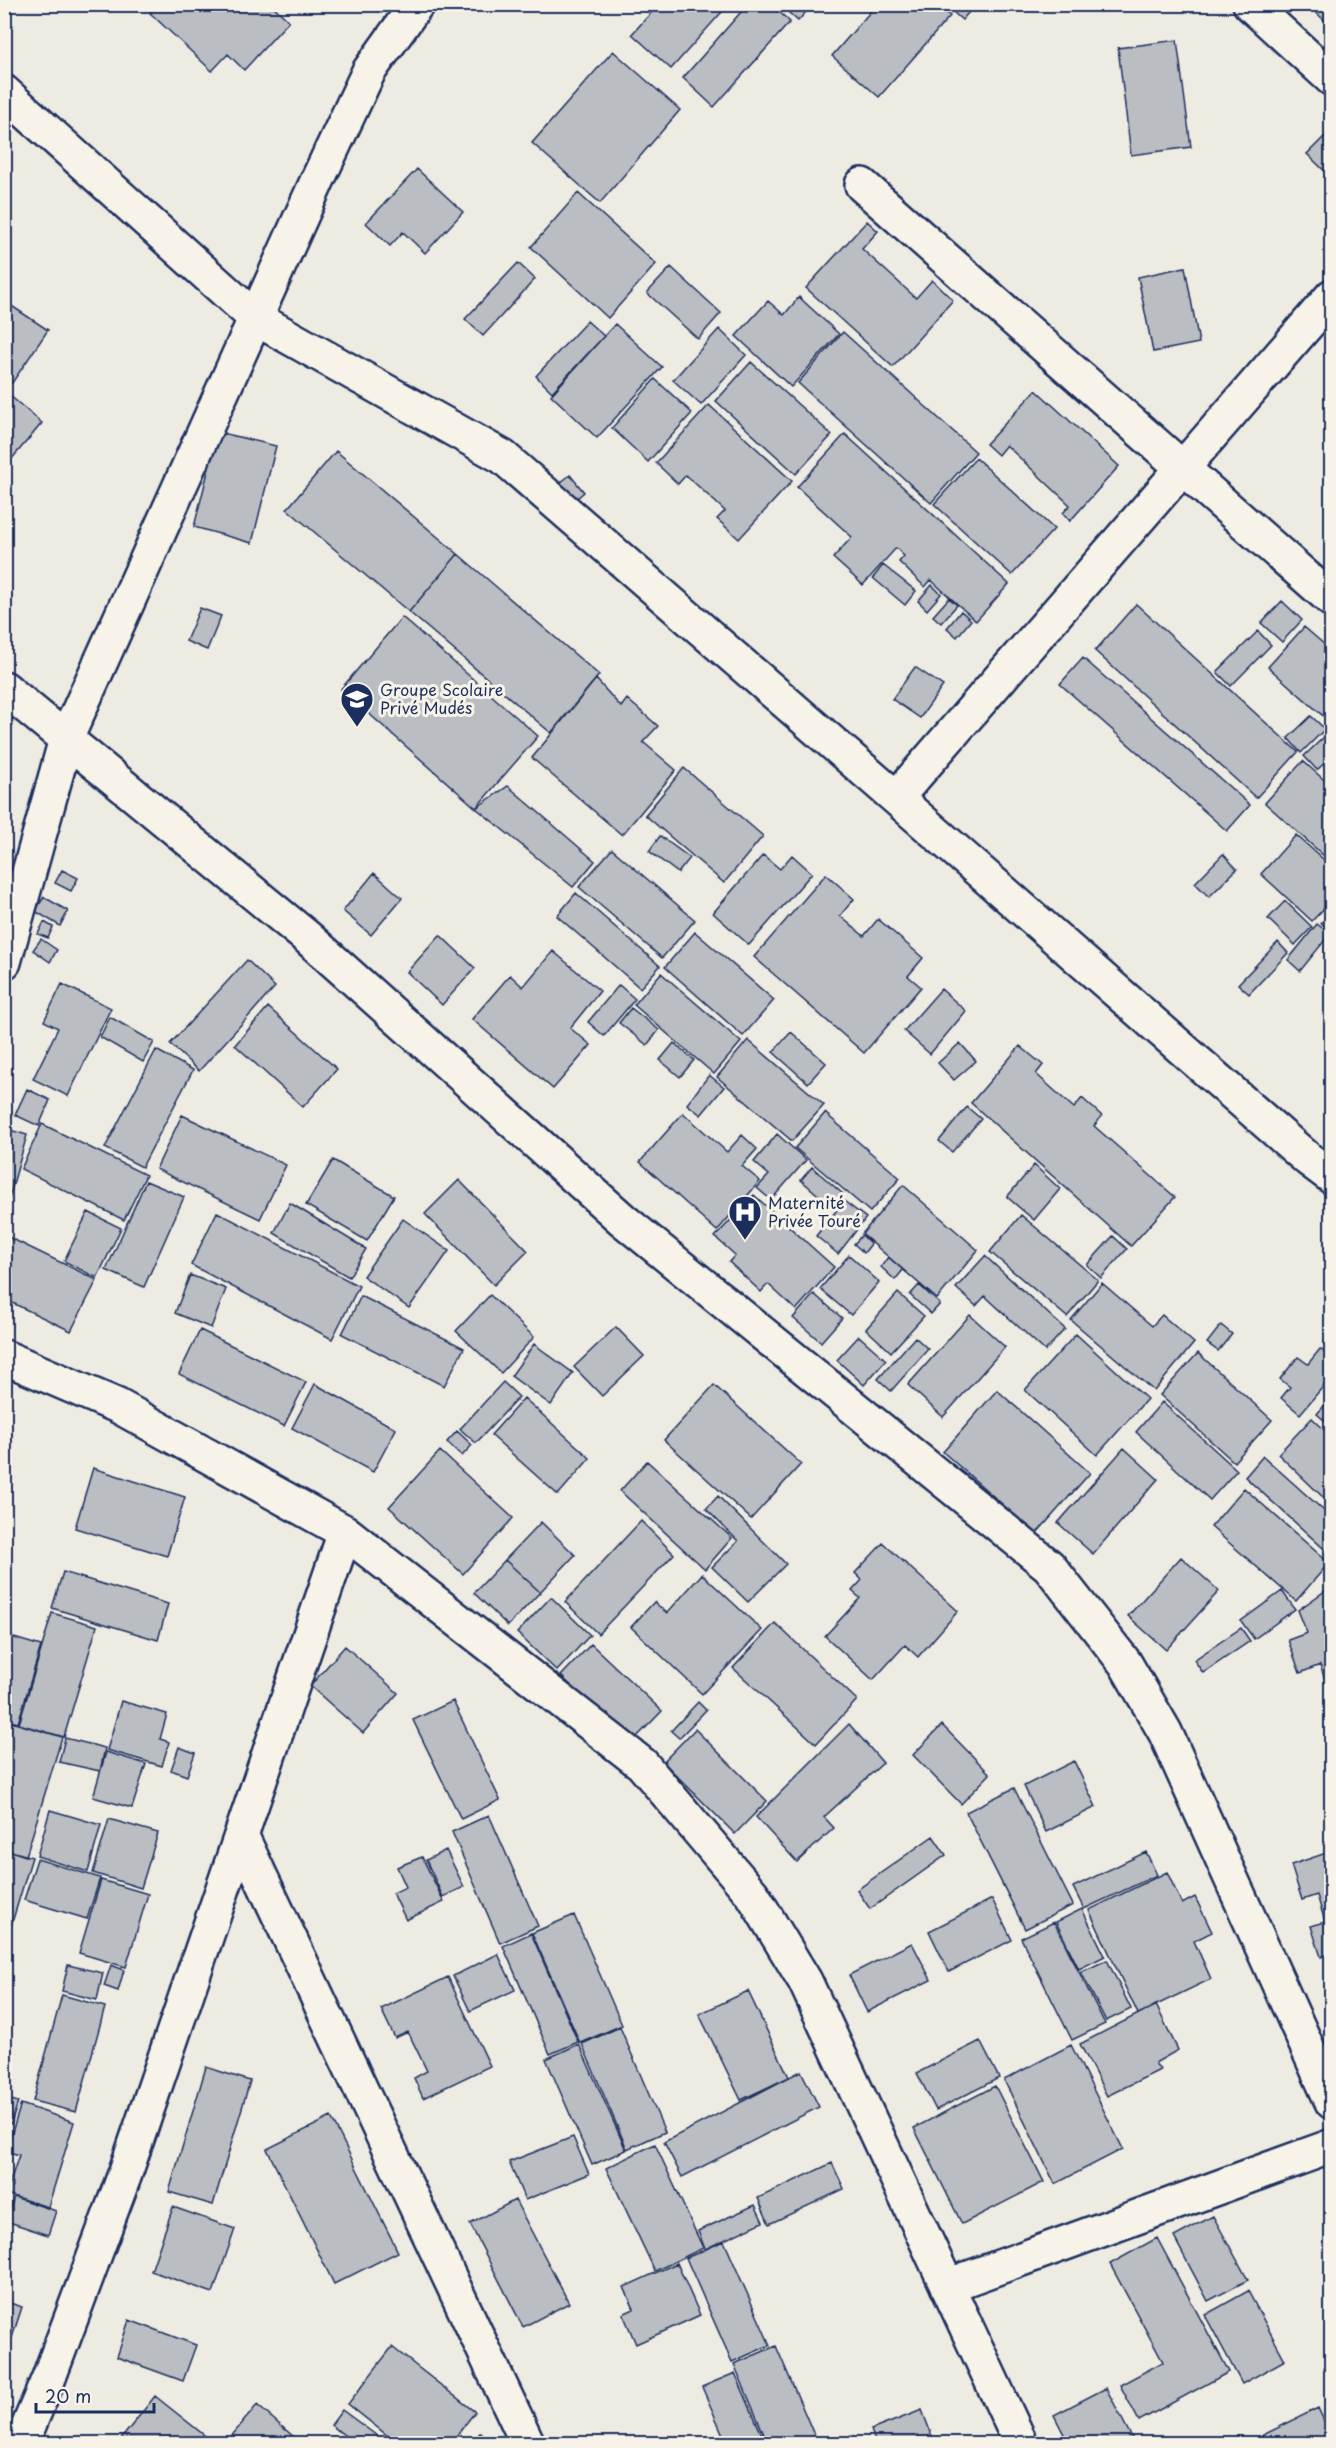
<svg xmlns="http://www.w3.org/2000/svg" width="1336" height="2448" font-family="'Playpen Sans',sans-serif">
<rect width="100%" height="100%" fill="#eeebe2"/>
<filter id="ink" filterUnits="userSpaceOnUse"><feTurbulence type="fractalNoise" baseFrequency=".0167" numOctaves="2"/><feDisplacementMap in="SourceGraphic" scale="12" xChannelSelector="R" yChannelSelector="G"/><feConvolveMatrix kernelMatrix="1 2 1 2 8 2 1 2 1" color-interpolation-filters="sRGB"/></filter>
<g filter="url(#ink)">
<path fill="#babdc2" stroke="#1b2f5e" stroke-width="1.5" d="M157,4H271L289,21L244,70L228,54L212,71L150,13Z
M659,4H729L671,69L632,34Z
M748,4H771L790,22L714,107L683,78Z
M779,4H813L798,21Z
M877,4H937L950,16L879,97L832,56Z
M944,4H976L962,20Z
M1315,4H1332V27L1311,8Z
M1177,40L1191,147L1131,155L1118,48Z
M613,51L680,110L600,203L532,143Z
M1332,129V178L1307,154Z
M417,169L463,212L425,253L403,232L390,246L366,223Z
M578,193L656,264L608,318L531,247Z
M867,221L878,231L862,249L916,298L932,280L953,300L893,367L806,288Z
M518,263L535,279L483,336L465,319Z
M671,267L721,313L698,339L647,293Z
M1185,267L1199,343L1153,352L1138,277Z
M799,297L839,334L791,387L736,336L768,301L784,315Z
M4,301L48,330L12,383L4,377Z
M587,321L604,336L552,392L536,376Z
M615,324L662,367L597,438L551,395Z
M719,329L746,355L701,405L673,380Z
M843,332L976,452L931,503L798,383Z
M751,362L832,435L796,474L716,401Z
M655,379L692,413L648,462L612,428Z
M1036,390L1119,466L1070,521L1063,513L1070,505L1006,445L998,455L986,444Z
M9,395L42,423L10,461L4,457V400Z
M709,405L792,481L739,539L717,519L725,511L686,475L678,484L656,463Z
M218,432L276,446L252,543L194,527Z
M845,434L1009,584L976,621L931,580L925,587L899,562L904,556L896,548L863,585L833,558L852,537L797,487Z
M336,451L458,554L409,612L287,509Z
M976,458L1054,529L1012,575L934,504Z
M570,475L584,492L575,500L560,483Z
M458,554L599,675L551,733L409,612Z
M883,565L916,591L905,605L873,578Z
M932,585L941,594L927,610L918,601Z
M949,598L957,605L941,623L933,616Z
M1282,601L1302,620L1282,642L1261,623Z
M1136,604L1298,752L1256,798L1095,651Z
M200,608L221,616L207,650L186,641Z
M961,611L971,620L957,637L947,628Z
M402,617L538,736L476,808L341,689Z
M1304,627L1332,651L1330,722L1268,667Z
M1258,631L1271,645L1231,686L1217,672Z
M1083,658L1250,805L1227,831L1060,684Z
M915,667L943,686L920,718L892,699Z
M596,679L621,707L627,699L658,726L643,742L676,770L622,835L532,758Z
M1311,716L1325,729L1301,753L1288,738Z
M1325,736L1332,743V756L1317,770L1304,756Z
M1303,761L1332,787V863L1265,803Z
M684,768L763,836L724,883L645,815Z
M508,786L595,861L573,887L476,808Z
M1296,835L1332,867V900L1312,921L1261,874Z
M660,836L690,858L678,873L649,851Z
M612,849L695,920L662,958L579,887Z
M1223,854L1237,869L1209,897L1195,883Z
M763,855L780,869L792,855L812,873L749,945L713,913Z
M62,870L78,878L71,891L55,883Z
M374,873L402,898L371,935L343,911Z
M826,874L854,899L840,916L864,936L878,919L923,958L908,976L921,987L864,1053L754,957Z
M576,893L660,966L640,988L557,916Z
M44,897L68,911L60,926L35,911Z
M1285,901L1312,927L1295,945L1268,919Z
M1332,912V932L1321,923Z
M44,922L53,927L48,938L38,934Z
M1317,924L1330,934L1300,971L1288,960Z
M695,932L774,1000L743,1036L665,967Z
M440,935L475,968L442,1005L407,972Z
M41,939L57,950L50,962L33,950Z
M1278,942L1288,953L1249,994L1238,984Z
M553,951L600,991L570,1028L591,1045L553,1089L472,1019L510,975L523,987Z
M247,960L275,987L199,1071L170,1044Z
M661,973L741,1042L714,1074L634,1005Z
M62,984L111,1008L68,1096L33,1079L58,1028L44,1021Z
M619,985L635,999L604,1036L588,1022Z
M941,989L966,1011L930,1054L904,1031Z
M268,1007L337,1069L303,1107L235,1045Z
M631,1008L659,1030L647,1045L619,1023Z
M110,1017L154,1042L143,1062L100,1037Z
M791,1032L826,1063L808,1083L773,1052Z
M748,1040L824,1105L792,1141L717,1077Z
M674,1043L694,1060L680,1077L660,1060Z
M960,1043L976,1061L954,1080L938,1063Z
M1020,1046L1043,1065L1036,1074L1074,1108L1082,1098L1102,1116L1094,1126L1175,1197L1131,1246L971,1103Z
M156,1050L193,1070L142,1167L105,1148Z
M709,1075L724,1087L701,1115L687,1104Z
M27,1089L50,1100L39,1126L15,1115Z
M967,1107L981,1119L952,1152L939,1141Z
M683,1113L727,1152L742,1135L757,1149L742,1166L760,1181L717,1231L640,1162Z
M825,1113L900,1178L870,1212L795,1148Z
M182,1115L286,1165L260,1219L156,1169Z
M42,1124L146,1175L124,1220L21,1169Z
M10,1130L27,1135L4,1216V1151Z
M777,1134L806,1160L771,1200L757,1188L769,1175L754,1162Z
M333,1160L394,1196L367,1241L306,1205Z
M1034,1165L1060,1189L1034,1220L1007,1197Z
M812,1167L843,1194L832,1207L801,1180Z
M459,1180L528,1251L494,1285L425,1214Z
M146,1181L184,1197L144,1287L106,1270Z
M903,1185L978,1250L937,1299L862,1234Z
M754,1195L834,1267L796,1310L768,1284L761,1292L729,1262L735,1255L715,1237Z
M844,1201L866,1218L838,1254L816,1236Z
M290,1203L366,1249L349,1277L274,1233Z
M88,1212L121,1228L97,1278L64,1261Z
M217,1212L359,1286L332,1339L191,1265Z
M1021,1215L1098,1280L1067,1317L990,1252Z
M403,1219L449,1251L409,1308L363,1276Z
M4,1235L97,1280L71,1331L4,1299Z
M862,1235L871,1244L864,1253L854,1244Z
M1113,1236L1127,1249L1101,1278L1087,1265Z
M849,1255L879,1282L851,1315L820,1289Z
M985,1256L1065,1329L1045,1351L985,1296L976,1306L956,1288Z
M888,1257L903,1270L895,1280L881,1267Z
M190,1275L226,1289L211,1328L175,1313Z
M1102,1283L1152,1326L1162,1315L1194,1343L1154,1391L1071,1320Z
M919,1285L940,1304L931,1314L910,1295Z
M898,1293L924,1316L891,1352L866,1329Z
M814,1294L842,1318L821,1342L793,1318Z
M490,1295L534,1337L501,1373L456,1331Z
M361,1296L464,1348L444,1386L342,1334Z
M970,1315L1005,1347L943,1417L908,1385Z
M1221,1325L1232,1334L1218,1351L1207,1343Z
M616,1327L644,1356L602,1396L574,1367Z
M200,1330L306,1382L284,1426L179,1374Z
M1076,1334L1147,1399L1097,1455L1025,1390Z
M859,1336L886,1360L864,1385L837,1360Z
M915,1337L928,1349L891,1391L878,1379Z
M534,1344L573,1373L551,1405L511,1376Z
M1320,1349L1332,1358V1376L1300,1414L1281,1398L1290,1387L1280,1379L1298,1357L1308,1364Z
M1198,1353L1272,1420L1234,1462L1160,1395Z
M503,1382L519,1397L476,1443L460,1429Z
M315,1384L396,1429L373,1472L292,1428Z
M714,1385L801,1464L751,1519L664,1440Z
M997,1390L1090,1473L1036,1534L943,1452Z
M1332,1397V1427L1317,1414Z
M524,1398L590,1458L558,1495L491,1435Z
M1162,1402L1237,1470L1210,1500L1136,1432Z
M1312,1418L1332,1437V1494L1326,1500L1278,1454Z
M457,1431L472,1445L462,1456L447,1442Z
M1124,1448L1158,1479L1093,1554L1058,1523Z
M440,1451L513,1518L463,1574L389,1507Z
M1263,1456L1332,1518V1556L1245,1477Z
M647,1461L732,1538L705,1569L620,1491Z
M93,1468L185,1497L167,1556L75,1528Z
M1244,1488L1329,1563L1296,1601L1211,1527Z
M718,1496L786,1564L748,1602L712,1567L738,1541L706,1509Z
M641,1521L674,1554L598,1634L565,1602Z
M541,1522L575,1555L540,1592L505,1560Z
M883,1543L958,1611L918,1657L905,1645L873,1680L825,1636L860,1598L852,1591L862,1580L855,1573Z
M1181,1557L1219,1591L1166,1650L1128,1616Z
M505,1560L540,1592L508,1626L474,1593Z
M63,1572L168,1604L158,1640L52,1608Z
M702,1574L762,1630L702,1694L631,1627L654,1602L667,1613Z
M1332,1586V1701L1320,1665L1300,1673L1288,1640L1307,1633L1298,1610Z
M1282,1591L1295,1609L1254,1639L1241,1621Z
M551,1597L590,1635L557,1671L517,1633Z
M52,1613L97,1626L64,1737L19,1724Z
M775,1623L857,1700L816,1744L733,1668Z
M1241,1628L1250,1641L1203,1673L1194,1660Z
M4,1635L41,1646L18,1723L4,1719Z
M591,1644L662,1711L631,1743L561,1676Z
M345,1646L398,1693L363,1733L310,1686Z
M121,1701L167,1714L160,1739L169,1742L162,1766L107,1750Z
M453,1701L500,1800L461,1819L413,1720Z
M698,1702L706,1710L679,1738L671,1731Z
M4,1720L62,1737L26,1856L4,1849Z
M849,1724L883,1763L824,1817L834,1828L797,1862L756,1817Z
M942,1725L990,1774L961,1804L913,1755Z
M695,1729L767,1801L735,1834L663,1762Z
M65,1738L105,1748L100,1771L59,1762Z
M179,1747L195,1753L187,1776L171,1770Z
M106,1752L146,1764L132,1808L93,1797Z
M1074,1761L1096,1807L1046,1832L1024,1786Z
M1014,1788L1073,1905L1025,1929L966,1812Z
M50,1810L101,1825L88,1872L37,1856Z
M489,1815L538,1926L500,1943L452,1832Z
M109,1819L158,1833L141,1888L93,1873Z
M933,1836L946,1855L870,1909L857,1890Z
M4,1849L32,1857L4,1949Z
M446,1850L464,1887L443,1897L426,1860Z
M1332,1851V1953L1321,1957L1311,1926L1325,1922L1317,1895L1302,1900L1291,1865Z
M1146,1852L1157,1875L1084,1909L1073,1887Z
M422,1857L444,1902L406,1920L393,1893L406,1887L397,1867Z
M37,1859L100,1878L87,1919L24,1900Z
M1167,1872L1182,1904L1195,1897L1212,1932L1194,1941L1211,1979L1138,2014L1089,1910Z
M101,1880L148,1894L126,1967L79,1953Z
M992,1899L1012,1940L949,1972L929,1931Z
M1082,1909L1105,1956L1079,1969L1056,1922Z
M574,1915L622,2025L580,2043L532,1933Z
M1054,1922L1105,2024L1072,2040L1021,1938Z
M531,1933L578,2042L550,2054L503,1946Z
M912,1943L931,1980L867,2012L849,1975Z
M498,1954L515,1990L470,2011L453,1976Z
M1107,1960L1131,2009L1106,2021L1081,1972Z
M68,1965L103,1973L97,2000L62,1991Z
M111,1965L124,1970L118,1991L104,1986Z
M448,1977L490,2066L423,2098L414,2078L427,2071L408,2032L395,2038L381,2009Z
M748,1991L789,2077L741,2100L699,2014Z
M62,1995L105,2007L76,2112L33,2101Z
M1156,2005L1178,2050L1155,2063L1160,2070L1107,2096L1080,2044Z
M620,2027L665,2132L627,2149L582,2044Z
M980,2041L999,2078L936,2110L917,2073Z
M579,2044L626,2150L592,2165L546,2059Z
M1071,2045L1123,2149L1055,2184L1004,2080Z
M206,2067L250,2081L213,2205L169,2192Z
M801,2071L819,2107L682,2177L664,2142Z
M995,2086L1044,2182L962,2224L914,2128Z
M4,2098L18,2102L11,2124L4,2122Z
M21,2104L74,2122L48,2207L6,2194L19,2155L6,2151Z
M331,2117L398,2252L334,2284L267,2149Z
M573,2137L589,2174L525,2200L509,2162Z
M655,2144L703,2248L655,2271L606,2168Z
M832,2163L844,2189L769,2224L758,2198Z
M14,2197L56,2211L48,2235L6,2221Z
M515,2200L569,2303L523,2327L470,2224Z
M755,2205L763,2222L705,2249L698,2231Z
M173,2207L235,2229L213,2293L151,2271Z
M1213,2216L1248,2280L1208,2301L1174,2237Z
M1157,2238L1229,2372L1139,2421L1120,2385L1163,2362L1110,2264Z
M724,2241L770,2345L732,2362L686,2258Z
M677,2263L700,2315L636,2344L623,2314L634,2309L624,2287Z
M1248,2291L1285,2360L1242,2384L1205,2315Z
M4,2301L22,2307L10,2344L4,2342Z
M129,2320L196,2345L183,2381L117,2357Z
M776,2346L818,2444H768L734,2364Z
M392,2347L475,2412L450,2444H398L348,2404Z
M735,2373L766,2444H727L702,2387Z
M1106,2388L1135,2444H1069L1054,2415Z
M155,2396L209,2439L206,2444H117Z
M257,2405L302,2444H225Z
M1318,2408L1332,2438V2444H1267L1263,2435Z
M342,2410L388,2444H356L331,2425Z
M922,2410L935,2444H876L871,2430Z
M480,2433L490,2444H471Z"/>
<g fill="none" stroke-linecap="round" stroke-linejoin="round">
<g stroke="#1b2f5e" stroke-width="38">
<path id="minor" d="M1250,4L1332,79
M4,92L255,318L503,457L896,798L1308,1159L1332,1177
M862,185L1332,600
M4,688L308,938L623,1220L1049,1566L1125,1663L1165,1732L1332,2102
M896,798L1332,296
M4,962L66,739L318,179L369,71L417,4
M4,1357L118,1406L345,1532L642,1764L753,1895L805,1981L1021,2444
M242,1837L528,2444
M947,2286L1332,2146
M21,2444L48,2380L125,2174L345,1532"/>
</g>
<use href="#minor" stroke="#f7f3e8" stroke-width="33"/>
</g>
</g>
<defs>
<g id="school-pin" transform="scale(1.725)"><path d="M0 17L-7.5 6A9.5 9.5 0 1 1 7.5 6Z" fill="#1b2f5e" stroke="#f7f3e8"/><path d="M0-5L7-2L0 1L-7-2ZM-4 1L0 2.5L4 1V4Q0 6-4 4Z" fill="#fff"/></g>
<g id="hospital-pin" transform="scale(1.725)"><path d="M0 17L-7.5 6A9.5 9.5 0 1 1 7.5 6Z" fill="#1b2f5e" stroke="#f7f3e8"/><path d="M-5-5h3v3.5h4V-5h3V5h-3V1.5h-4V5h-3Z" fill="#fff"/></g>
</defs>
<g fill-rule="evenodd">
<use href="#school-pin" x="357" y="699"/>
<use href="#hospital-pin" x="745" y="1212"/>
</g>
<g text-anchor="middle" stroke-width="6" stroke-linejoin="round" paint-order="stroke">
<g font-size="16" fill="#1b2f5e" stroke="#f7f3e8" text-anchor="start">
<text x="380" y="696">Groupe Scolaire<tspan x="380" dy="18">Privé Mudés</tspan></text>
<text x="768" y="1209">Maternité<tspan x="768" dy="18">Privée Touré</tspan></text>
</g>
</g>
<rect width="1336" height="2448" fill="none" stroke="#f7f3e8" stroke-width="24"/>
<rect x="12" y="12" width="1312" height="2424" fill="none" stroke="#1b2f5e" stroke-width="2" filter="url(#ink)"/>
<path d="M36 2403v9h118v-9" fill="none" stroke="#1b2f5e" stroke-width="3"/>
<text x="45" y="2403" font-size="18" fill="#1b2f5e" stroke="#f7f3e8" stroke-width="4.5" paint-order="stroke">20 m</text>
</svg>
